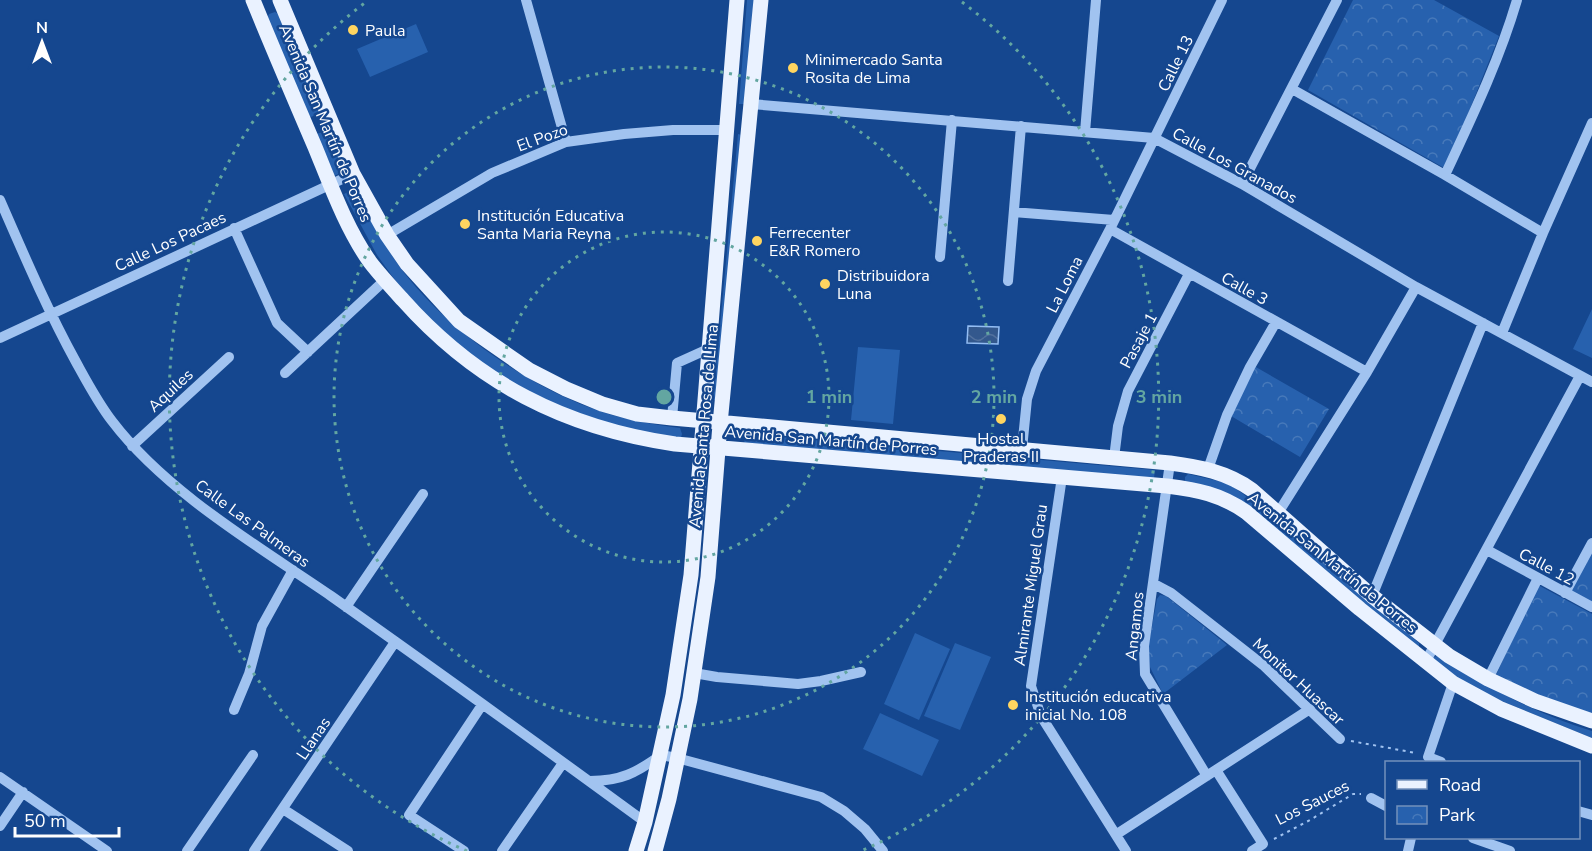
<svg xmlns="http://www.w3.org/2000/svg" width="1592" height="851" font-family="'Nunito Sans',sans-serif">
<defs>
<pattern id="park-crowns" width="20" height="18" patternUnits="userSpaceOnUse" patternTransform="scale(1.5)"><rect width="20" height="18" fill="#2761ae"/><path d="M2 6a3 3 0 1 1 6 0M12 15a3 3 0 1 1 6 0" fill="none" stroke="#4779ba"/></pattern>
<pattern id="water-waves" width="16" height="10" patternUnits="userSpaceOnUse" patternTransform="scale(1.5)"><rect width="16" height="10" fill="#33588d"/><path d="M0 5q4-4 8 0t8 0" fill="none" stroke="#52719e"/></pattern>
</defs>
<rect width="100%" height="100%" fill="#15478f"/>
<path fill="#2761ae" d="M747,0H754L745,104H739Z
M275,12L279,14L320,113L311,117L309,116L267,19L269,14Z
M416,24L428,52L370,77L357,49Z
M327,131L345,171L334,176L316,134Z
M738,134L742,135L719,400H713Z
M354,189C366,212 379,235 393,257C434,320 521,383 591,408C620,419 650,424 680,428L682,434L680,442L625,432L542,401L480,363L442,330L400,287L377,255L344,194Z
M1592,309V358L1573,349Z
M858,347L900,350L893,424L851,420Z
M745,434L1155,470L1154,478L744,447Z
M1188,474L1227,483L1242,493L1419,643V647L1416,648L1244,502C1224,491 1207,485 1185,482V477Z
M915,633L950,649L919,720L884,704Z
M955,643L991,657L960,730L924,716Z
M1437,656C1487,687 1536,714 1592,731V738L1465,686L1433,661L1434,657Z
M880,713L939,740L922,776L863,749Z"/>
<path fill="url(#park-crowns)" d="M1353,0H1434L1499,36L1446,169L1308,90Z
M1254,366L1329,409L1300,457L1231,416Z
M1592,548V602L1569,590Z
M1538,585L1592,614V716L1558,704L1496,675Z
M1160,595L1166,596L1227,645L1163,694L1150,667L1148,648L1157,599Z"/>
<path fill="url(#water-waves)" stroke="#93bdf3" stroke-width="1.5" d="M968,326L999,327L998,344L967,343Z"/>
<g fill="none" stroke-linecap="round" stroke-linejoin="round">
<path stroke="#a1c3f0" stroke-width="2" stroke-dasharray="3 4.5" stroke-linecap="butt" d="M1351,741L1416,753
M1274,839L1310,820L1353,794H1361"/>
<path stroke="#a1c3f0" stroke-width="10" d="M526,0L566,142
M1292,89L1445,175L1543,233
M751,104L1154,138L1242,184L1416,287L1592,382
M1085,132L1096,0
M1445,175C1472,117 1499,61 1517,0
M1242,184L1337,0
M0,200C24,255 47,309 76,362C87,382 98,403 112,421C166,492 258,546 331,596C436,670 541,746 645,822
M1014,212L1114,220
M234,228L277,323L308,352
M1110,229L1367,372
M387,235L492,173L566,142L624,134L673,130H726
M940,257L952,120
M1008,281L1021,126
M1502,333L1543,233L1592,123
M0,338L353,174
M285,373L385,280
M672,418L677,363L708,349
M132,446L229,357
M1022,449L1027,399L1036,371L1110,229L1222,0
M1114,458L1118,426L1128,391L1189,274
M1170,463L1144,646L1145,674L1207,776
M1208,469L1227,415L1250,367L1276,322
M1062,477L1031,686L1041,716L1126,851
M1278,513L1367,372L1416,287
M1487,550L1592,607
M1154,584L1171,593L1263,665L1340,739
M1565,593L1592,543
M1372,596L1483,323
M346,607L423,494
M1426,661L1580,376
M694,673L717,677L798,684L821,681L861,672
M1488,679L1538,578
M234,710L249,674L262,626L293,570
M1441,762L1428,757L1453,683
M1216,770L1263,844L1252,851
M0,777L107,851
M590,781C621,781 636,773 661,755L677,758L821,797L844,811L865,829L883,851
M1371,798L1386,806
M283,809L348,851
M1578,811L1592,815
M0,826L23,792
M1117,834L1310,709
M1473,838L1510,851
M187,851L253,755
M254,851L395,642
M464,851L409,815L482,705
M502,851L563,763
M1408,851L1411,838"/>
<path stroke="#eaf2ff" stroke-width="15" d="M253,0C273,49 294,98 315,147C331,186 346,228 370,262C380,275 392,288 403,300C477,383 565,428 675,444L1167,486C1198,490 1220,494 1246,512L1360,609L1453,683L1501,709L1592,746
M280,0L353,174L387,235L407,264L459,321L529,370L566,389L602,404L637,414L672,418L1170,463C1200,467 1227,472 1252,490L1372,596L1449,656L1488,679L1535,701L1592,721
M636,851L645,822L673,695L691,575L737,0
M655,851L669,799L690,699L708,577L720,424L761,0"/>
</g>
<g fill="none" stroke="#63a6a1" stroke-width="3" stroke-dasharray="3 6">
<circle cx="664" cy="397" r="165"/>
<circle cx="664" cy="397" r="330"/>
<path d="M467 851A495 495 0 0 1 366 2M962 2A495 495 0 0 1 861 851"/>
</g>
<g fill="#ffd560" stroke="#15478f" stroke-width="2">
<circle cx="353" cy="30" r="6"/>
<circle cx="793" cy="68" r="6"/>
<circle cx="465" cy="224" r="6"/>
<circle cx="757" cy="241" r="6"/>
<circle cx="825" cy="284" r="6"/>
<circle cx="1001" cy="419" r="6"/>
<circle cx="1013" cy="705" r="6"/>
</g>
<g text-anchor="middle" stroke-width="5" stroke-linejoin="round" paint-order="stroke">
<g font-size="16" fill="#fff" stroke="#15478f" text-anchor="start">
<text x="365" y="36">Paula</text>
<text x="805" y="65">Minimercado Santa<tspan x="805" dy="18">Rosita de Lima</tspan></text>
<text x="477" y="221">Institución Educativa<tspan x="477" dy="18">Santa Maria Reyna</tspan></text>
<text x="769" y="238">Ferrecenter<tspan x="769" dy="18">E&amp;R Romero</tspan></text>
<text x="837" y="281">Distribuidora<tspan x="837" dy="18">Luna</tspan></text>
<text x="1001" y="444" text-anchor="middle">Hostal<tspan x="1001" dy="18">Praderas II</tspan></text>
<text x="1025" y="702">Institución educativa<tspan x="1025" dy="18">inicial No. 108</tspan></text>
</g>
<g font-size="16" fill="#fff" stroke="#15478f">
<text transform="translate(1175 63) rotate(-64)" y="6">Calle 13</text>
<text transform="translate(326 123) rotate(67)" y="6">Avenida San Martín de Porres</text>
<text transform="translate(542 137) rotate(-20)" y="6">El Pozo</text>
<text transform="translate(1235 165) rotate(29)" y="6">Calle Los Granados</text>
<text transform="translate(170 241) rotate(-25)" y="6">Calle Los Pacaes</text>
<text transform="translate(1064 284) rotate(-63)" y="6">La Loma</text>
<text transform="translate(1245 288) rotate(29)" y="6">Calle 3</text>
<text transform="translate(1138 340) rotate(-62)" y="6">Pasaje 1</text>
<text transform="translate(170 390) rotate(-43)" y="6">Aquiles</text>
<text transform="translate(703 426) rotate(-85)" y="6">Avenida Santa Rosa de Lima</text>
<text transform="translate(831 440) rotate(5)" y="6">Avenida San Martín de Porres</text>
<text transform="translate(253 523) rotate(36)" y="6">Calle Las Palmeras</text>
<text transform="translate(1333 562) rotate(39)" y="6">Avenida San Martín de Porres</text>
<text transform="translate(1547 566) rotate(28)" y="6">Calle 12</text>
<text transform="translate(1030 585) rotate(-82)" y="6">Almirante Miguel Grau</text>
<text transform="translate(1134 626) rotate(-84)" y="6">Angamos</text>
<text transform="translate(1299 681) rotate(43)" y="6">Monitor Huascar</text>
<text transform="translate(313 738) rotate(-56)" y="6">Llanas</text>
<text transform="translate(1312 802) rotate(-27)" y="6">Los Sauces</text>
</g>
</g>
<circle cx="664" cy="397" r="9" fill="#63a6a1" stroke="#15478f" stroke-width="3"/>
<g font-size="18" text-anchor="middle" font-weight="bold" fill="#63a6a1" stroke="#15478f" stroke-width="5" stroke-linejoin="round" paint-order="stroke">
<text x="829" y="403">1 min</text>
<text x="994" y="403">2 min</text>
<text x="1159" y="403">3 min</text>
</g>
<rect x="1385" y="761" width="195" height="78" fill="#15478f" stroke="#7391bc" stroke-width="1.5"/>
<rect x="1397" y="780" width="30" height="9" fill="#eaf2ff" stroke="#7391bc" stroke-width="1.5"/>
<text x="1439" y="791" font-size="18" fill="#ffffff">Road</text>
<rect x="1397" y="806" width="30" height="18" fill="url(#park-crowns)" stroke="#7391bc" stroke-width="1.5"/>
<text x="1439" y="821" font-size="18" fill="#ffffff">Park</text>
<g transform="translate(42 42)" stroke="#15478f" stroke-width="4.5" paint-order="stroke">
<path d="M0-4.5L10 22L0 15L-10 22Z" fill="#ffffff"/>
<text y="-9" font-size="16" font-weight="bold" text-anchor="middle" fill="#ffffff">N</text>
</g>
<path d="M15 827v9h104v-9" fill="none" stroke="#ffffff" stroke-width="3"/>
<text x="24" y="827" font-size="18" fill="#ffffff" stroke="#15478f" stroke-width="4.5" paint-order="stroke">50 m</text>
</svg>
